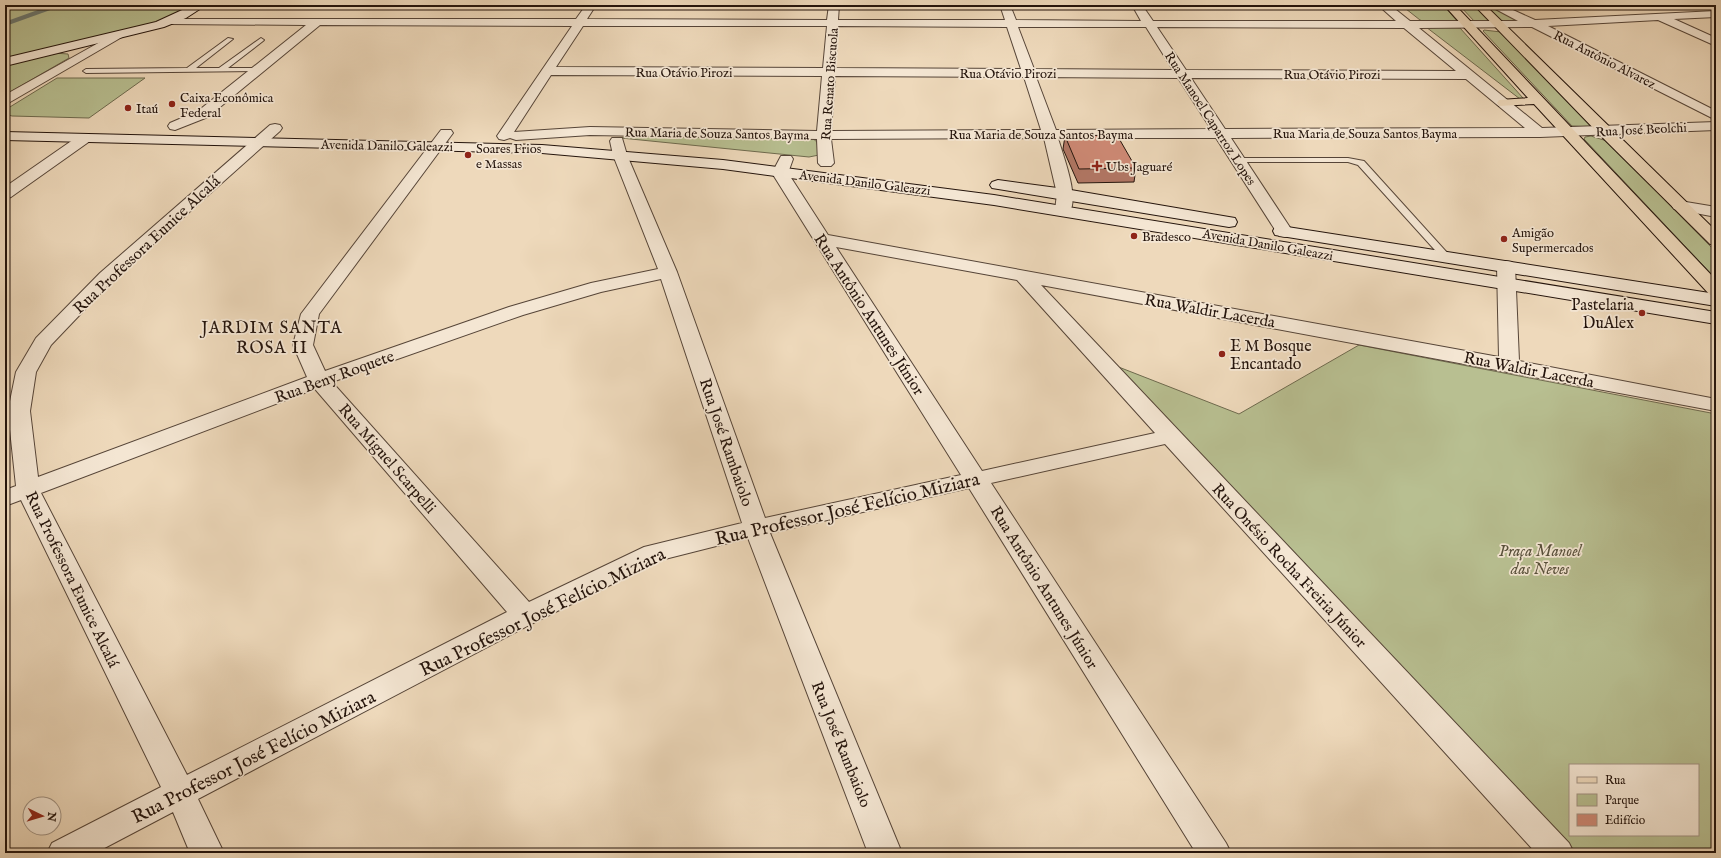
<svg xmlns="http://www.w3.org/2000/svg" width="1721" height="858" font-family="'IM FELL English',serif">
<rect width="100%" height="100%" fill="#eed9bb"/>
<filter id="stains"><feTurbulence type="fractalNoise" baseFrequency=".005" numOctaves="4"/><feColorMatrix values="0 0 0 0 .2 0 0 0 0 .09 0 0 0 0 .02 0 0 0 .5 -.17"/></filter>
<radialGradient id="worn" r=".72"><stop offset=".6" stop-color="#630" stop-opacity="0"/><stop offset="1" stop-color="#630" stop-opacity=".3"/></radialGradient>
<path fill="#b8bf91" stroke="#6e6a4e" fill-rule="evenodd" d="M16,5H195L164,21L5,59V8Z
M1401,5H1443L1459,23H1429L1420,20Z
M1459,5H1474L1491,22H1475Z
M1484,7L1499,8L1526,21L1499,23Z
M1426,27L1460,28L1523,98L1520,99Z
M1484,30L1501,32L1591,125V127L1572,126L1483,31Z
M54,53L68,54L69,58L5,95V65Z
M57,78H145L89,118L12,116L5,114V110Z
M626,136L811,137L817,142L819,155L809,157L621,138Z
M1591,136L1607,141L1716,252V279L1584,139L1585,137Z
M1359,345L1716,414V853H1573L1116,366L1239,414ZM1570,765H1698V835H1570Z"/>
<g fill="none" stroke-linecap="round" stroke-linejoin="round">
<path stroke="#6a7871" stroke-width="4" d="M5,24L58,5"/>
<g stroke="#564538" stroke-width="2">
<path id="service" d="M228,38L233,39L196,68H219L261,38L264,40L263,41L228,68H259L262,70L261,71L86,73L83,71L86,69L187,68Z
M1234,158H1348L1364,161L1451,257L1446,260L1443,259L1358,165L1348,162H1234Z"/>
</g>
<g stroke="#564538" stroke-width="2">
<path id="minor" d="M586,5H596L587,19L827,20L829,5H839L838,20H1005L1000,5H1010L1016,20L1141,21L1132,5H1142L1153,21H1396L1378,5H1390L1410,21H1518L1488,5H1502L1535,20L1716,11V17L1674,19L1716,38V46L1658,20L1548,26L1716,111V120L1532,27L1419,28L1542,128L1716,122V130L1540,137L1231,138L1293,232L1291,236L1285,237L1279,236L1216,138H1058C1063,156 1080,198 1069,213L1063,215L1057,213L1055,210L1057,194L1044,138L831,139L834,163L831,166H821L818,163L817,139L590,135L516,140L510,138L504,140L499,139L497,136L572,26L320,25L208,117L175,130L170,129L168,126L170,123L198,111L306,25L170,24L164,21L166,19H576ZM583,26H827L823,68L556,67ZM838,26L1007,27L1021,69L835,68ZM1018,27H1146L1173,70L1034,69ZM1157,27L1404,28L1456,71L1186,70ZM551,75L822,76L817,131L590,127L514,132ZM835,76L1024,77L1041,130L831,131ZM1036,77L1178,78L1211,129L1056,130ZM1191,78L1466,79L1525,128L1225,129Z
M118,32L122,33L124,35L122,37L5,105V95Z
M275,124L280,125L282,128L280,131L112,281L51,345L36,372L30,411L38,477L307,377L293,345L301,314L441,130H451L453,133L319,314L313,345L325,371L509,307L591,283L658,269L613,155L610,141L612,138H622L627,155L677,272L765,518L961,475L772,173L781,156H791L793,159L788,173L828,235L1499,357L1497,266L1500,262L1506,261L1512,262L1515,266L1519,361L1716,399V411L1041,285L1569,843L1574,853H1536L1165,444L991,483L1226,843L1231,853H1196L969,488L770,533L902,853H868L748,538L661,560L535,622L198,799L224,853H190L173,812L95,853H47L52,843L161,787L21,500L5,506V490L16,486L8,411L16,372L36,338L100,273L270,125ZM836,247L1017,280L1155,433L982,471ZM661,279L742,523L644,547L529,602L332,382L523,315L601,292ZM315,389L507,612L187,775L41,493Z
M85,134L90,135L92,138L90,141L11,197L5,199V187L80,135Z
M1680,201L1716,207V217L1674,209L1672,206L1674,203Z"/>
</g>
<g stroke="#24140c" stroke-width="2">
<path id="secondary" d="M5,5H14L13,7L5,9Z
M193,5H206L186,18L164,27L5,66V58L156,22Z
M5,132L542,145L723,160L994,195L1716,312V324L994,205L723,169L542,153L5,140Z
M998,180L1065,189L1229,217L1235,218L1237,222L1235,226L1229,227L992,188L990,185L992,182Z
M1281,226L1716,294V306L1275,235L1273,231L1275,227Z"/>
</g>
<g stroke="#24140c" stroke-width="2">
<path id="primary" d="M1444,5H1455L1716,280V297L1710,295L1534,104L1499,106L1497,103L1499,100L1528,98Z
M1474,5H1485L1716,231V245L1710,244L1599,134Z"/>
</g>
<use href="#service" fill="#f4e6d3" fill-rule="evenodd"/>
<use href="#minor" fill="#f4e6d3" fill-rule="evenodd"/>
<use href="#secondary" fill="#f4e6d3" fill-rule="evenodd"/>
<use href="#primary" fill="#eed9bb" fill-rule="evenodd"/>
</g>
<path fill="#b27765" stroke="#24140c" d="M1065,136L1136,168L1134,182L1078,183L1063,149Z"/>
<path fill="#cf8a76" stroke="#24140c" d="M1117,135L1136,168L1079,169L1065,136Z"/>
<g fill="#8f2418" stroke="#f4e6d3" stroke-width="1.5">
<circle cx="172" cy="104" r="4"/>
<circle cx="128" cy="108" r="4"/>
<circle cx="468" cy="155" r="4"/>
<path d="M1095 160h4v4h4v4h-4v4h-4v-4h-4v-4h4z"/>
<circle cx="1134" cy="236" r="4"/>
<circle cx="1504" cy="239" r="4"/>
<circle cx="1642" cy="313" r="4"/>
<circle cx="1222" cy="354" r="4"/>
</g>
<g text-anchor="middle" stroke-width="3.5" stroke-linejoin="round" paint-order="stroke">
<g font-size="13" fill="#24140c" stroke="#f4e6d3">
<text transform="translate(1605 59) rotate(27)" y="5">Rua Antônio Alvarez</text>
<text x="684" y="77">Rua Otávio Pirozi</text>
<text x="1008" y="78">Rua Otávio Pirozi</text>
<text x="1332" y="79">Rua Otávio Pirozi</text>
<text transform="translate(829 84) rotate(-86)" y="5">Rua Renato Biscuola</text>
<text transform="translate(1211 118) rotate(57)" y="5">Rua Manoel Caparroz Lopes</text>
<text transform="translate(1641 129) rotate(-3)" y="5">Rua José Beolchi</text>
<text transform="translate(717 133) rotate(1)" y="5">Rua Maria de Souza Santos Bayma</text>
<text x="1365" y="138">Rua Maria de Souza Santos Bayma</text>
<text x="1041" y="139">Rua Maria de Souza Santos Bayma</text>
<text transform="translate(387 145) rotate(1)" y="5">Avenida Danilo Galeazzi</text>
<text transform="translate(865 182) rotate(7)" y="5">Avenida Danilo Galeazzi</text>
<text transform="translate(1268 244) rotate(10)" y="5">Avenida Danilo Galeazzi</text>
</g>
<g font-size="13" fill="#24140c" stroke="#f4e6d3" text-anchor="start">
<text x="180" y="102">Caixa Econômica<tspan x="180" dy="15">Federal</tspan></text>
<text x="136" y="113">Itaú</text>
<text x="476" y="153">Soares Frios<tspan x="476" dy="15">e Massas</tspan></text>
<text x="1106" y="171">Ubs Jaguaré</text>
<text x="1512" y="237">Amigão<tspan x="1512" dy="15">Supermercados</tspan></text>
<text x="1142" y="241">Bradesco</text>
</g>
<g font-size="16" fill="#24140c" stroke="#f4e6d3">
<text transform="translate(146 244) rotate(-43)" y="6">Rua Professora Eunice Alcalá</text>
<text transform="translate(1210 310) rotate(10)" y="6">Rua Waldir Lacerda</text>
<text transform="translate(870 314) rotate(57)" y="6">Rua Antônio Antunes Júnior</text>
<text transform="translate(1529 369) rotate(11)" y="6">Rua Waldir Lacerda</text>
<text transform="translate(334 376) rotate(-20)" y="6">Rua Beny Roquete</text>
<text transform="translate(727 442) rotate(71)" y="6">Rua José Rambaiolo</text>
<text transform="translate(388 458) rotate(49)" y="6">Rua Miguel Scarpelli</text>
<text transform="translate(1290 565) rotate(47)" y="6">Rua Onésio Rocha Freiria Júnior</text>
<text transform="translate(73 579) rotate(64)" y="6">Rua Professora Eunice Alcalá</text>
<text transform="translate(1045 587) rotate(58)" y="6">Rua Antônio Antunes Júnior</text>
<text transform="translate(842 744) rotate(68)" y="6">Rua José Rambaiolo</text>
</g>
<g font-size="16" fill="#24140c" stroke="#f4e6d3" text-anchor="end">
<text x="1634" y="310">Pastelaria<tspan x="1634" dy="18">DuAlex</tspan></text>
<text x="1230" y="351" text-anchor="start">E M Bosque<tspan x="1230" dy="18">Encantado</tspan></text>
</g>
<g font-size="16" font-style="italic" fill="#58503b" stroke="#f4e6d3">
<text x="1540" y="556">Praça Manoel<tspan x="1540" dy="18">das Neves</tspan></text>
</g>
<g font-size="17" letter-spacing="1" fill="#24140c" stroke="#f4e6d3">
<text x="272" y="333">JARDIM SANTA<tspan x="272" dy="20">ROSA II</tspan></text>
</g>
<g font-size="19" fill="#24140c" stroke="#f4e6d3">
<text transform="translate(847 508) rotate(-13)" y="7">Rua Professor José Felício Miziara</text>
<text transform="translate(542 611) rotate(-26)" y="7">Rua Professor José Felício Miziara</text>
<text transform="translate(253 756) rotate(-27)" y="7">Rua Professor José Felício Miziara</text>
</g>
</g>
<rect width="1721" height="858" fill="none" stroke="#eed9bb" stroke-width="20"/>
<rect x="6" y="6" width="1709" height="846" fill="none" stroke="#24140c" stroke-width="2"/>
<rect x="10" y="10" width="1701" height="838" fill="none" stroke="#24140c"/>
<rect x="1569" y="764" width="130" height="72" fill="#f4e6d3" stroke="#a19283"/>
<rect x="1577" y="777" width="20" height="6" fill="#eed9bb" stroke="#a19283"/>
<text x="1605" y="784" font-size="12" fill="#24140c">Rua</text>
<rect x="1577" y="794" width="20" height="12" fill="#b8bf91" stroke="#a19283"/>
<text x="1605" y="804" font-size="12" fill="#24140c">Parque</text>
<rect x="1577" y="814" width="20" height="12" fill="#cf8a76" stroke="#a19283"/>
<text x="1605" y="824" font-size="12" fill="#24140c">Edifício</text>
<g transform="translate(42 816) rotate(95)"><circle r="19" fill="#f4e6d3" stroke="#a19283"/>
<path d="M0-3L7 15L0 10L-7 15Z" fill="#8f2418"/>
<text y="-6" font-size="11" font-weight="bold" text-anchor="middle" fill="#24140c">N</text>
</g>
<rect width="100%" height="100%" filter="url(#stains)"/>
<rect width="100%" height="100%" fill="url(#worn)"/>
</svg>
